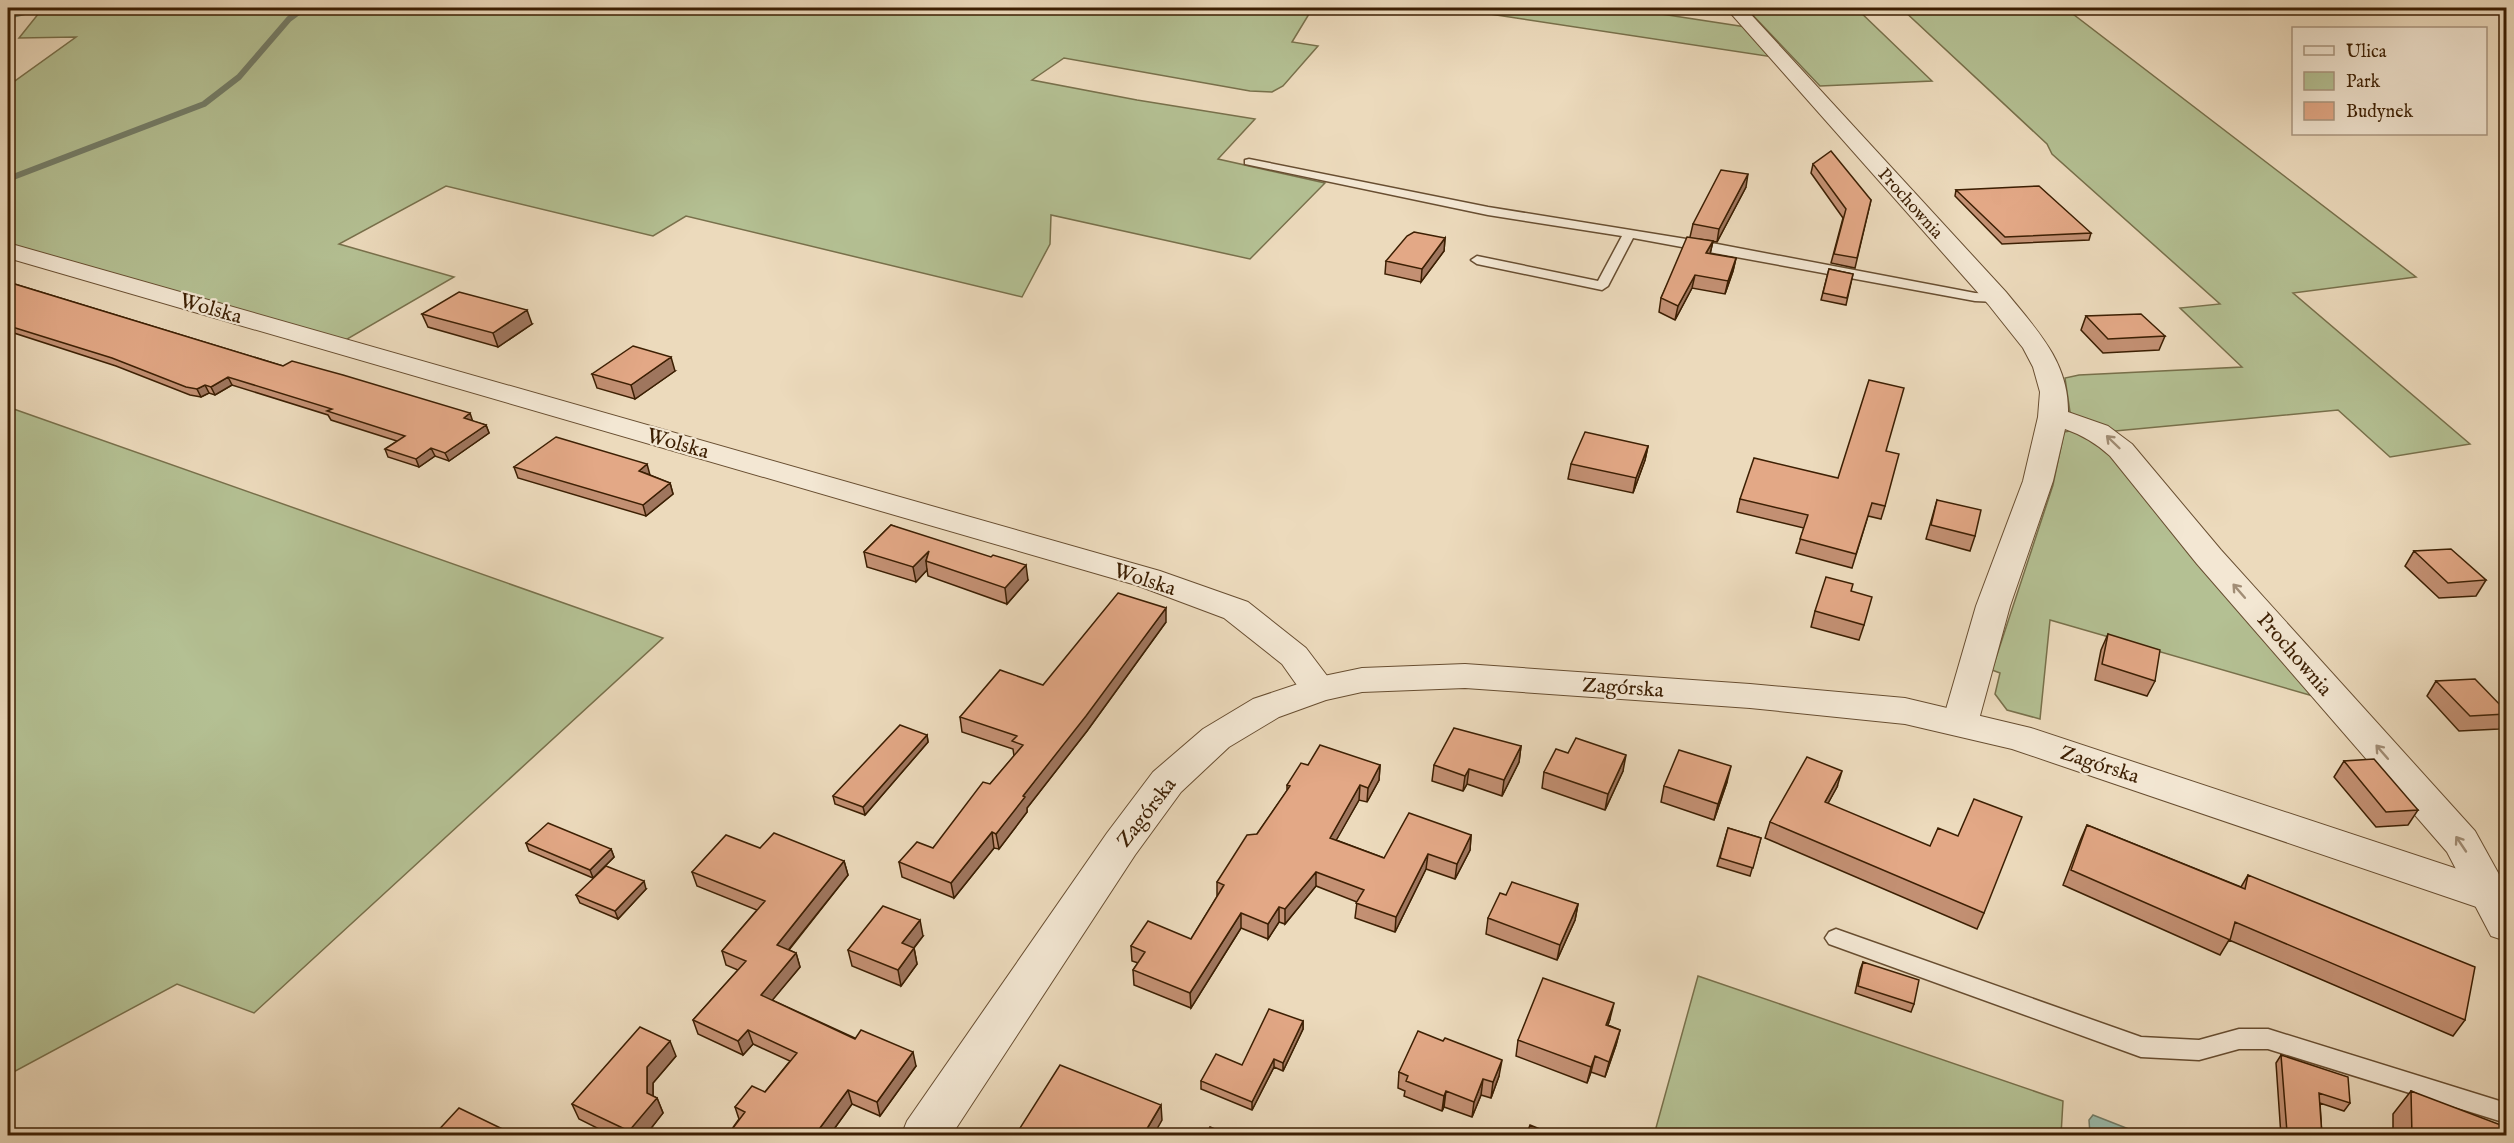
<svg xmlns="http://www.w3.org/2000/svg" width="2514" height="1143" font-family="'IM FELL English',serif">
<rect width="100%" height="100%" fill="#ecdabc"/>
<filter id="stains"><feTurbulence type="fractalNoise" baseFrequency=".00333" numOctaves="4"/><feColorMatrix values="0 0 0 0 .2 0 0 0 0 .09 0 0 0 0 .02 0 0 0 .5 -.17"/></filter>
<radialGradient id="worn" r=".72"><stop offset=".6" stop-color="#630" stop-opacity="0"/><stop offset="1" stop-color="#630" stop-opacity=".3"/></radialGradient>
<path fill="#b4c093" stroke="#78704b" stroke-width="1.5" d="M43,8H1333L1327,10L1312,9L1292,42L1318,46L1283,86L1272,92L1250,91L1064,58L1032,80L1137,100L1255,119L1218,159L1325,183L1250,259L1051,215L1050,244L1022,297L686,216L653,236L446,186L339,244L454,277L337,345L8,250V86L76,37L19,38Z
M1450,8H1622L1746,27L1773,57Z
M1746,8H1856L1932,81L1820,86Z
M1901,8H2065L2416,277L2293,293L2470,444L2390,457L2338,410L2115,431L2075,416L2070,412L2065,378L2079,375L2242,367L2180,308L2220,304L2052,154L2047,144Z
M8,407L663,638L254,1013L177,984L8,1075Z
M2076,430L2092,434L2320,698L2050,620L2040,719L2007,710L1995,694L2000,673L1992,670L2053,485L2064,432Z
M1698,976L2063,1101L2061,1135H1654Z"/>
<path fill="#9abbab" stroke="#747d68" stroke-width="1.5" d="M2093,1115L2144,1135H2090L2089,1120Z"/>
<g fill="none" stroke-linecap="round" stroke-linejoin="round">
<path stroke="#747d68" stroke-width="6" d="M8,16L41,8
M8,179L204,104L239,77L289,19L304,8"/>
<g stroke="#684e31" stroke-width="3">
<path id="service" d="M1249,159L1488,207L1717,244L1975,293L1997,294L2004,298L1997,302L1975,301L1633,238L1608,286L1602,290L1477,264L1471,260L1477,256L1598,281L1622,236L1488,215L1245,164V160Z
M1836,929L2141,1037L2199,1040L2239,1029H2268L2506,1103V1123L2268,1049H2239L2199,1060L2141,1057L1829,944L1825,938L1829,932Z"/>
</g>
<g stroke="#684e31" stroke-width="2">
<path id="minor" d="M1726,8H1745L2006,292C2036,329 2069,362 2068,412L2108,426L2132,444L2221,550L2475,831L2506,887V941L2491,936L2447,852L2197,564L2110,456C2097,444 2082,435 2065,429L2053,481L2010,606L1978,723L1973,732L1960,736L1947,732L1942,723L1976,606L2023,481L2038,417L2040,392L2033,367L2023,348L1988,304Z
M8,243L1160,571L1248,602L1306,648L1337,689L1332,698L1319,701L1306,698L1282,664L1224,618L1136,585L8,258Z"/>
</g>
<g stroke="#684e31" stroke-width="2">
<path id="tertiary" d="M1465,664L1750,684L1905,698L2031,728L2506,885V917L2012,749L1905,724L1750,708L1465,688L1362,692L1326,700L1279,717L1229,747L1181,792L1135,855L951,1136H901L907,1121L1107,833L1153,772L1203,729L1253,699L1319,677L1362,668Z"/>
</g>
<use href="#service" fill="#f3e7d3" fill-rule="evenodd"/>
<use href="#minor" fill="#f3e7d3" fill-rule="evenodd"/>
<use href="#tertiary" fill="#f3e7d3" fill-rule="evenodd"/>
</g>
<path fill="#c39073" stroke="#3c1f03" stroke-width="1.5" d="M1813,164L1871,200L1855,268L1831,263L1843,218L1811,173Z
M1746,187L1717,242L1698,239L1713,241L1710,254L1736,258L1733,271L1725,294L1692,288L1675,320L1659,312L1661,298L1690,237L1693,224Z
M1956,190L2091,233L2089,240L2002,244L1955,196Z
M1445,238L1444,251L1421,282L1385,274L1386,261Z
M1829,269L1853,274L1846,305L1821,300Z
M8,282L283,366L486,425L489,433L449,461L435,456L419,467L388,457L385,449L397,441L331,420L328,415L232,385L215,395L209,393L201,397L190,395L116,366L14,333L11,329L8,328Z
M422,314L532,324L498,347L428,327Z
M2086,316L2165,336L2159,350L2103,353L2081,330Z
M675,371L635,399L597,388L592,374Z
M1648,446L1645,460L1633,493L1568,479L1571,464Z
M1886,451L1885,506L1881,519L1868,516L1852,568L1796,553L1804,528L1737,512L1740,499L1838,478Z
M514,467L650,475L670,483L673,494L646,516L518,478Z
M1937,500L1975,536L1970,551L1926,539Z
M891,525L1028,580L1007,604L928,576L927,570L916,582L867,567L864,552Z
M2414,551L2486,580L2476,596L2439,598L2405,566Z
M1851,591L1864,625L1859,640L1811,627L1815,611Z
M1166,622L1087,731L1027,808V812L999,849L994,848L954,898L902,877L899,862L933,848L990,784L1014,756L1013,749L962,732L960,717L1043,685Z
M2108,634L2155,681L2147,696L2095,680L2101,650Z
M2436,681L2506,711V718L2499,729L2459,731L2427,696Z
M927,735L928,742L865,815L835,804L833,796Z
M1521,746L1519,762L1502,796L1467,784L1463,791L1432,781L1434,765Z
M2344,761L2418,810L2408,825L2376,827L2334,777Z
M1308,765H1380L1379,780L1367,802L1359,800L1336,840L1384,858L1471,835L1470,850L1455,879L1426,869L1395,932L1355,918L1357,902L1316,886L1285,924L1279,922L1268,939L1241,928L1191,1008L1134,985L1133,970L1138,963L1132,961L1131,946L1191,939L1217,897V882L1257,834L1287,791V785Z
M1623,771L1605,810L1542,788L1544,772Z
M1727,782L1714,820L1661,802L1664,786Z
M1837,787L1828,803L1984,913L1977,929L1765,838L1770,822Z
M2087,825L2241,887L2248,875L2465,1020L2453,1036L2229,940L2220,955L2063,885L2080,841Z
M1728,828L1761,838L1750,876L1717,866Z
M526,843L611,849L614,857L593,878L529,851Z
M760,848L844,861L848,875L789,950L796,953L800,967L772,1000L916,1066L880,1116L852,1104L829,1136H727L739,1119L735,1107L765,1092L790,1061L753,1044L743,1055L698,1034L693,1020L738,970L726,965L722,951L757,910L697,886L692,872Z
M646,889L618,919L580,903L576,895Z
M1506,895L1578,904L1575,920L1557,960L1486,934L1488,918Z
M923,936L914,948L917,964L901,986L852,966L848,950Z
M1863,962L1914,1004L1911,1012L1855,993L1860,970Z
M1610,1019L1608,1025L1620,1030L1616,1045L1605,1077L1591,1072L1587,1083L1516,1056L1518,1040Z
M1303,1021V1029L1283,1071L1274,1067L1252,1110L1201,1089V1081L1242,1065Z
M2281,1055L2350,1103L2344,1111L2320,1103L2322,1136H2281L2276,1063Z
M676,1056L653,1083V1096L657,1098L663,1113L645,1136H613L579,1119L572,1104Z
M1399,1072L1499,1076L1491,1098L1481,1095L1472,1117L1444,1107L1442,1111L1404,1096L1405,1091L1398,1088Z
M2411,1091L2506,1136H2393V1114Z"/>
<path fill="#9f765e" stroke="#3c1f03" stroke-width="1.5" d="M1748,174L1746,187L1717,242L1719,229Z
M1445,238L1444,251L1421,282L1422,269Z
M1713,241L1710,254L1706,253Z
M1736,258L1733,271L1725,294L1728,281Z
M1695,275L1692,288L1675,320L1678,306Z
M527,310L532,324L498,347L493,333Z
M671,357L675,371L635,399L631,385Z
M228,377L232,385L215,395L211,387Z
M205,385L209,393L201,397L197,389Z
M470,413L473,422L464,418Z
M486,425L489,433L449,461L445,453Z
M1648,446L1645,460L1633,493L1636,478Z
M431,448L435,456L419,467L416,459Z
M647,464L650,475L639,471Z
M670,483L673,494L646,516L643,505Z
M929,551L926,561L927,570L916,582L913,567Z
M1026,565L1028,580L1007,604L1005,588Z
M1166,608V622L1087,731L1027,808V812L999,849L996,834L1023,796Z
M927,735L928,742L865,815L863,807Z
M1521,746L1519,762L1502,796L1504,780Z
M1626,755L1623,771L1605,810L1608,794Z
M1380,765L1379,780L1367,802L1368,788Z
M1731,766L1727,782L1714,820L1718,804Z
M1469,769L1467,784L1463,791L1465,776Z
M1842,771L1837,787L1820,818L1825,802Z
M1360,785L1359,800L1329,853L1330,838Z
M992,832L994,848L954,898L951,883Z
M1471,835L1470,850L1455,879L1457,864Z
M611,849L614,857L593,878L590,870Z
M1428,854L1426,869L1395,932L1396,917Z
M844,861L848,875L781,959L777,945Z
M1316,872V886L1285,924V909Z
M644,881L646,889L618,919L615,911Z
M1578,904L1575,920L1557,960L1560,945Z
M1279,907V922L1268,939V924Z
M1241,913V928L1191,1008L1190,993Z
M920,920L923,936L905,959L902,943Z
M914,948L917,964L901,986L898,970Z
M796,953L800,967L765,1009L761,995Z
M1614,1003L1610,1019L1602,1040L1606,1025Z
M1303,1021V1029L1283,1071V1063Z
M748,1030L753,1044L743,1055L738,1041Z
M1620,1030L1616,1045L1605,1077L1609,1062Z
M670,1041L676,1056L653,1083V1102L657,1098L663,1113L645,1136H631L629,1131L647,1093V1067Z
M913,1052L916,1066L880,1116L877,1102Z
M1595,1056L1591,1072L1587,1083L1591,1067Z
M1274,1059V1067L1252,1110V1102Z
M1502,1060L1499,1076L1491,1098L1493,1082Z
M1483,1079L1481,1095L1472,1117L1474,1102Z
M848,1090L852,1104L829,1136H814Z
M1446,1091L1444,1107L1442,1111L1444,1096Z
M1161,1105L1162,1120L1153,1136L1145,1132Z"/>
<path fill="#e3a886" stroke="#3c1f03" stroke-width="1.5" d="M1831,151L1871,200L1857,258L1834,254L1846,209L1813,164Z
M1721,170L1748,174L1719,229L1693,224Z
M2039,186L2091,233L2005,237L1956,190Z
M1414,232L1445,238L1422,269L1386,261L1407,236Z
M1687,237L1713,241L1706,253L1736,258L1728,281L1695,275L1678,306L1661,298Z
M1829,269L1853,274L1847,298L1823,293Z
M8,282L283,366L292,361L343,375L470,413L464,418L486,425L445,453L431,448L416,459L385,449L405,436L327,411L332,409L228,377L211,387L205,385L197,389L186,387L112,358L9,326L14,323L8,321Z
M459,292L527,310L493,333L422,314Z
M2141,314L2165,336L2108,339L2086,316Z
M633,346L671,357L631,385L592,374Z
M1869,380L1904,388L1886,451L1899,454L1885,506L1872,503L1856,554L1800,539L1808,515L1740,499L1754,458L1838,478Z
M1585,432L1648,446L1636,478L1571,464Z
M556,437L647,464L639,471L670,483L643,505L514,467Z
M1937,500L1981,510L1975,536L1931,525Z
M891,525L991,557L993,555L1026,565L1005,588L926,561L929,551L913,567L864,552Z
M2451,549L2486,580L2448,583L2414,551Z
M1826,577L1853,584L1851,591L1872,597L1864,625L1815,611Z
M1118,593L1166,608L1086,716L1023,796L1025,797L996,834L992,832L951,883L899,862L917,842L933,848L983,782L990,784L1023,745L1012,741L1017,736L960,717L1000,670L1043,685Z
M2108,634L2160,650L2155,681L2102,664Z
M2475,679L2506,711V714L2470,716L2436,681Z
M900,725L927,735L863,807L833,796Z
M1454,728L1521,746L1504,780L1469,769L1465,776L1434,765Z
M1576,738L1626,755L1608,794L1544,772L1556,749L1568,753Z
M1320,745L1380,765L1368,788L1360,785L1330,838L1384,858L1409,813L1471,835L1457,864L1428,854L1396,917L1356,903L1364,890L1316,872L1285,909L1279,907L1268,924L1241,913L1190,993L1133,970L1145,952L1131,946L1148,921L1191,939L1224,885L1217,882L1247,835L1257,834L1290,786L1287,785L1301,763L1308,765Z
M1679,750L1731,766L1718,804L1664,786Z
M1807,757L1842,771L1825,802L1930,846L1938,828L1958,836L1974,799L2022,817L1984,913L1770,822Z
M2374,759L2418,810L2386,812L2344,761Z
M548,823L611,849L590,870L526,843Z
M2087,825L2245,889L2248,875L2475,967L2465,1020L2235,922L2230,940L2071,870Z
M1728,828L1761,838L1753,868L1720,858Z
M774,833L844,861L777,945L796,953L761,995L855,1039L861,1030L913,1052L877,1102L848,1090L814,1136H727L745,1112L735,1107L752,1086L765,1092L797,1053L748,1030L738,1041L693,1020L746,961L722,951L765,901L692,872L726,835L760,848Z
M606,866L644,881L615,911L576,895Z
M1512,882L1578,904L1560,945L1488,918L1500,893L1506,895Z
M883,906L920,920L902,943L914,948L898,970L848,950Z
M1863,962L1919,980L1914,1004L1858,986Z
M1543,978L1614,1003L1606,1025L1620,1030L1609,1062L1595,1056L1591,1067L1518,1040Z
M1269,1009L1303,1021L1283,1063L1274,1059L1252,1102L1201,1081L1216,1054L1242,1065Z
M640,1027L670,1041L647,1067V1093L657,1098L629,1131L572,1104Z
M1418,1031L1443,1041L1445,1038L1502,1060L1493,1082L1483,1079L1474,1102L1446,1091L1444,1096L1406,1081L1408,1076L1399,1072Z
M2281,1055L2348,1077L2350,1103L2319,1093L2322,1136H2297L2287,1132Z
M1060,1065L1161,1105L1145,1132L1153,1136H1015Z
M2411,1091L2506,1127V1136H2412Z
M459,1108L517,1136H433Z
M1530,1125L1557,1136H1526Z
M1210,1127L1232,1136H1205Z
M71,1130L80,1136H65Z"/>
<defs><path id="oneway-shaft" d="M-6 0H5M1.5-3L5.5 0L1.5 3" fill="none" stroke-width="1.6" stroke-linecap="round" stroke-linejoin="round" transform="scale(1.5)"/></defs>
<g stroke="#a18d75">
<use href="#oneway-shaft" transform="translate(2113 442) rotate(-136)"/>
<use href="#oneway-shaft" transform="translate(2239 591) rotate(-131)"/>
<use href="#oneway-shaft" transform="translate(2382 752) rotate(-131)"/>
<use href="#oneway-shaft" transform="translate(2461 844) rotate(-124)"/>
</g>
<g text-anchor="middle" stroke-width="4.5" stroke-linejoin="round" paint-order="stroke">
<g font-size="18" fill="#3c1f03" stroke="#f3e7d3">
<text transform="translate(1911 203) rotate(48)" y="6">Prochownia</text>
</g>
<g font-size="21" fill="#3c1f03" stroke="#f3e7d3">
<text transform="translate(211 308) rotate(16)" y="7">Wolska</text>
<text transform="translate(678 443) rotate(16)" y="7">Wolska</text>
<text transform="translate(1145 579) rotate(18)" y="7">Wolska</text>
<text transform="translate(2295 654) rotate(49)" y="7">Prochownia</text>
<text transform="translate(1623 687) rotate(4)" y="7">Zagórska</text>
<text transform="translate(2100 764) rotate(18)" y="7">Zagórska</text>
<text transform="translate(1146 812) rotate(-52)" y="7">Zagórska</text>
</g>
</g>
<rect width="2514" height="1143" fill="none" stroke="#ecdabc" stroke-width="30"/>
<rect x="9" y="9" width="2496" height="1125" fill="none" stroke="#3c1f03" stroke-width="3"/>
<rect x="15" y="15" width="2484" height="1113" fill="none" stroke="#3c1f03" stroke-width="1.5"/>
<rect x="2292" y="27" width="195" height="108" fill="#f3e7d3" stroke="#aa9780" stroke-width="1.5"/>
<rect x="2304" y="46" width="30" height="9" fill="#f3e7d3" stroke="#aa9780" stroke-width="1.5"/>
<text x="2346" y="57" font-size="18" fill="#3c1f03">Ulica</text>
<rect x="2304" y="72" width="30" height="18" fill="#b4c093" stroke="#aa9780" stroke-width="1.5"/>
<text x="2346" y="87" font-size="18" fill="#3c1f03">Park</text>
<rect x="2304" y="102" width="30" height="18" fill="#e3a886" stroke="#aa9780" stroke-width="1.5"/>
<text x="2346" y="117" font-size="18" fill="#3c1f03">Budynek</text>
<rect width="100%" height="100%" filter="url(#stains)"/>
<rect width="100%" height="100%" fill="url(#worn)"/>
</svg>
